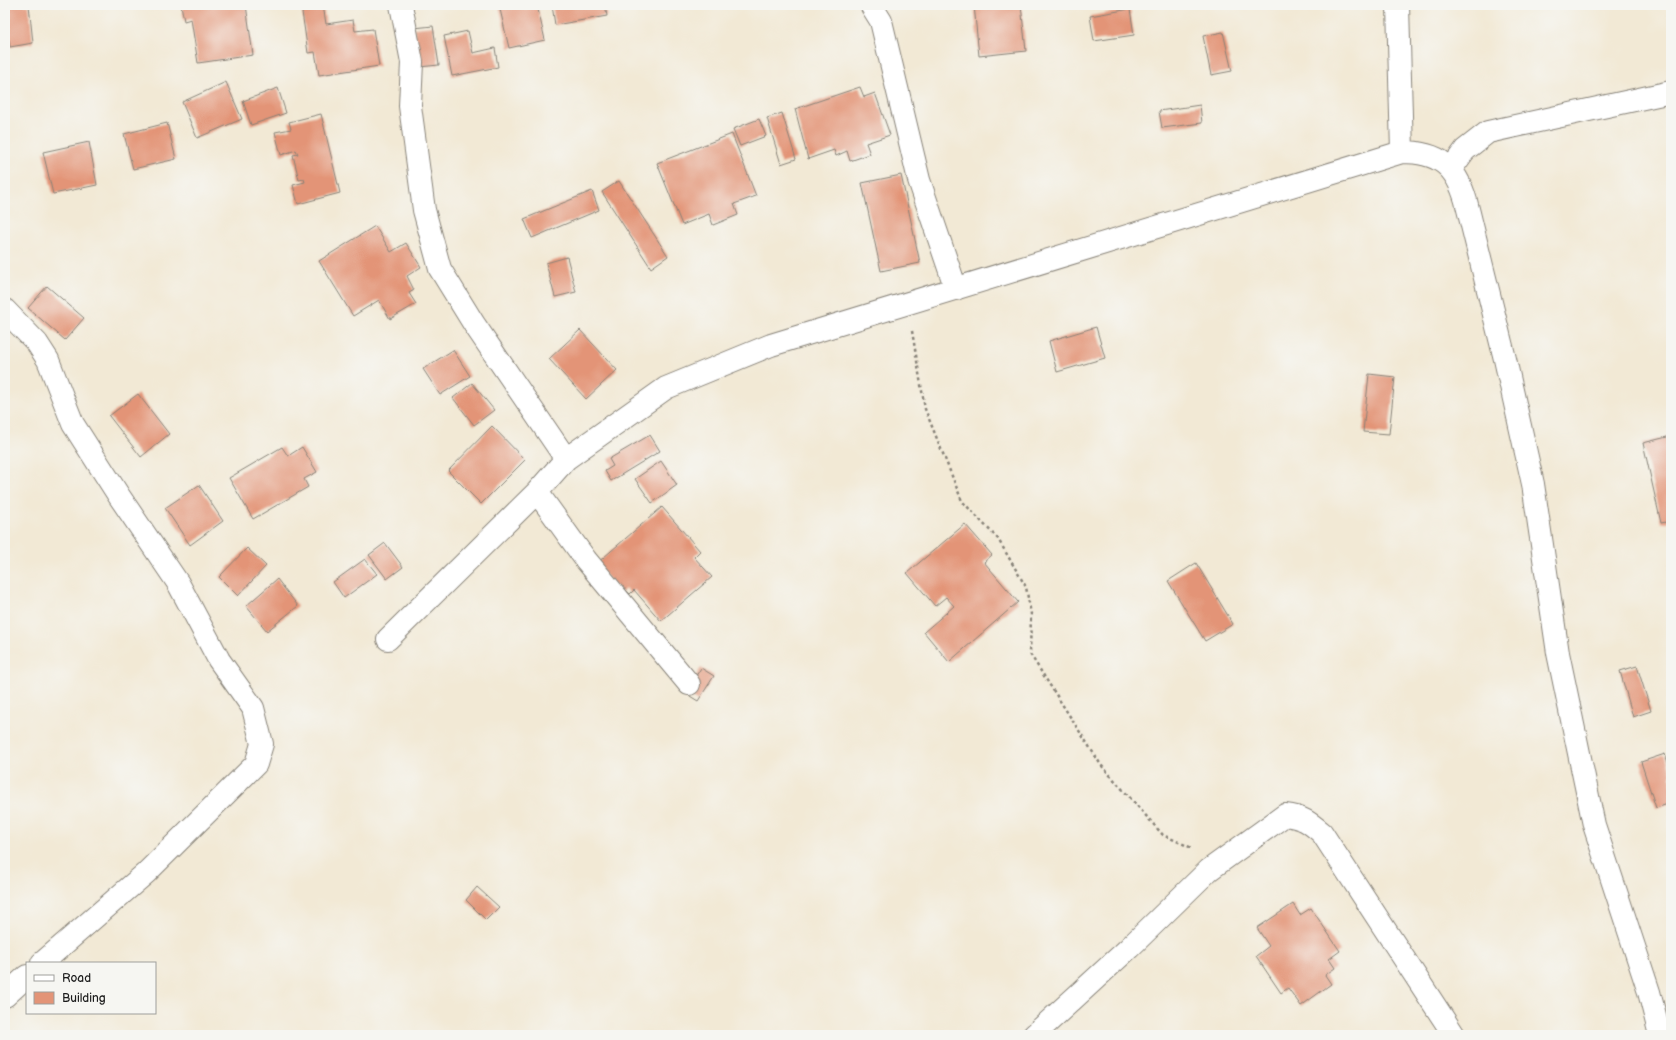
<svg xmlns="http://www.w3.org/2000/svg" width="1676" height="1040" font-family="'Balsamiq Sans',sans-serif">
<rect width="100%" height="100%" fill="#f6f6f2"/>
<filter id="ink" filterUnits="userSpaceOnUse"><feTurbulence type="fractalNoise" baseFrequency=".025" numOctaves="2"/><feDisplacementMap in="SourceGraphic" scale="8" xChannelSelector="R" yChannelSelector="G"/><feConvolveMatrix kernelMatrix="1 2 1 2 8 2 1 2 1" color-interpolation-filters="sRGB"/></filter>
<filter id="wash" filterUnits="userSpaceOnUse"><feTurbulence type="fractalNoise" baseFrequency=".012" numOctaves="4" result="noise"/><feDisplacementMap in="SourceGraphic" scale="16" xChannelSelector="R" yChannelSelector="G"/><feGaussianBlur stdDeviation="0.9" result="paint"/><feColorMatrix in="noise" values="0 0 0 0 0 0 0 0 0 0 0 0 0 0 0 0 0 1.4 0 .05"/><feComposite in="paint" operator="in"/></filter>
<g filter="url(#wash)">
<rect width="100%" height="100%" fill="#f2e9d5"/>
<g id="blocks">
<path fill="#e39477" d="M5,5H29L33,43L10,47L9,40H5Z
M181,5H246L253,55L198,63L191,19L184,21Z
M301,5H323L326,24L353,20L355,31L373,29L379,66L319,75L315,52L308,53Z
M499,5H537L545,40L509,48Z
M552,5H605L607,16L555,25Z
M974,5H1021L1026,51L979,56Z
M1130,9L1134,35L1094,41L1090,16Z
M433,26L439,65L419,67L414,28Z
M468,31L473,53L495,48L498,67L452,76L444,36Z
M1223,32L1232,71L1211,75L1203,36Z
M226,82L242,119L197,138L182,102Z
M860,87L864,97L875,93L890,135L866,143L870,154L850,161L847,151L836,156L834,150L808,159L795,109Z
M278,88L286,113L251,125L243,101Z
M1200,105L1202,123L1162,128L1159,111Z
M782,113L796,159L781,164L767,118Z
M321,114L340,193L298,204L293,185L305,182L304,179L299,180L293,155L298,154L296,150L281,155L275,132L291,129L289,122Z
M759,119L766,136L740,146L733,129Z
M167,123L176,159L133,169L124,134Z
M732,134L756,196L734,204L738,215L713,225L709,214L682,225L657,163Z
M89,142L97,185L53,194L43,152Z
M901,175L920,263L881,271L862,183Z
M619,181L668,256L651,268L602,192Z
M592,191L599,210L532,238L524,219Z
M375,226L391,252L406,243L421,267L407,276L414,290L409,293L416,304L390,319L379,300L353,316L319,261Z
M567,257L576,292L555,297L546,263Z
M47,286L84,318L65,340L28,308Z
M1096,327L1105,358L1057,372L1049,341Z
M580,330L617,370L586,399L549,359Z
M453,350L470,376L440,395L423,369Z
M1369,374L1395,377L1389,434L1363,432Z
M472,383L494,410L474,425L453,398Z
M138,394L169,434L141,457L109,416Z
M492,426L525,460L481,504L448,471Z
M650,435L660,451L611,481L605,471L613,466L609,459Z
M1671,436V521L1661,523L1643,443Z
M282,447L288,456L302,447L317,472L304,479L308,487L253,519L229,478Z
M661,461L677,485L652,503L635,479Z
M199,485L223,521L190,545L165,508Z
M662,507L700,551L694,557L712,577L661,621L634,590L630,594L625,589L621,593L596,564Z
M965,524L992,555L984,562L1018,602L949,662L924,632L954,606L946,597L935,606L907,573Z
M385,543L403,567L387,579L369,555Z
M247,548L266,566L238,596L219,577Z
M365,559L377,574L344,598L333,582Z
M1196,563L1233,624L1205,641L1168,581Z
M277,579L298,606L267,631L246,606Z
M1637,666L1651,711L1633,717L1620,671Z
M701,668L714,676L698,701L685,693Z
M1665,754L1671,771V803L1656,808L1641,762Z
M477,887L499,907L486,920L466,900Z
M1293,904L1300,915L1311,908L1340,951L1329,959L1335,968L1325,975L1331,984L1301,1006L1288,988L1281,993L1256,956L1269,946L1257,928Z"/>
</g>
</g>
<g filter="url(#ink)">
<use href="#blocks" fill-opacity="0" stroke="#878278" stroke-width="1"/>
<g fill="none" stroke-linecap="round" stroke-linejoin="round">
<g stroke="#878278" stroke-width="24">
<path id="minor" d="M401,5L412,62L410,106L424,210L440,269L474,324L566,459
M871,5L881,21L919,180L956,289
M1398,5L1402,152
M1451,169L1465,150L1488,132L1671,92
M5,310L37,343L48,360L73,424L119,496L178,583L219,660L253,708L262,744L256,764L146,873L42,963
M537,492L586,560L689,684
M388,639L537,492L566,459L666,388L771,345L1402,152C1439,152 1456,166 1466,201L1505,359L1533,484L1558,653L1594,825L1649,992L1660,1035
M5,996L27,976
M1034,1035L1129,948L1209,870L1285,815C1303,817 1309,822 1322,833L1454,1035"/>
</g>
<path stroke="#878278" stroke-width="2.5" stroke-dasharray="3 3" stroke-linecap="butt" d="M912,331L925,409L962,501L998,539L1026,587L1031,614L1030,654L1101,765L1163,835L1192,848"/>
<use href="#minor" stroke="#fff" stroke-width="22"/>
</g>
</g>
<rect width="1676" height="1040" fill="none" stroke="#f6f6f2" stroke-width="20"/>
<rect x="26" y="962" width="130" height="52" fill="#f6f6f2" stroke="#9f9f9c"/>
<rect x="34" y="975" width="20" height="6" fill="#ffffff" stroke="#9f9f9c"/>
<text x="62" y="982" font-size="12" fill="#1c1c1c">Road</text>
<rect x="34" y="992" width="20" height="12" fill="#e39477" stroke="#9f9f9c"/>
<text x="62" y="1002" font-size="12" fill="#1c1c1c">Building</text>
</svg>
